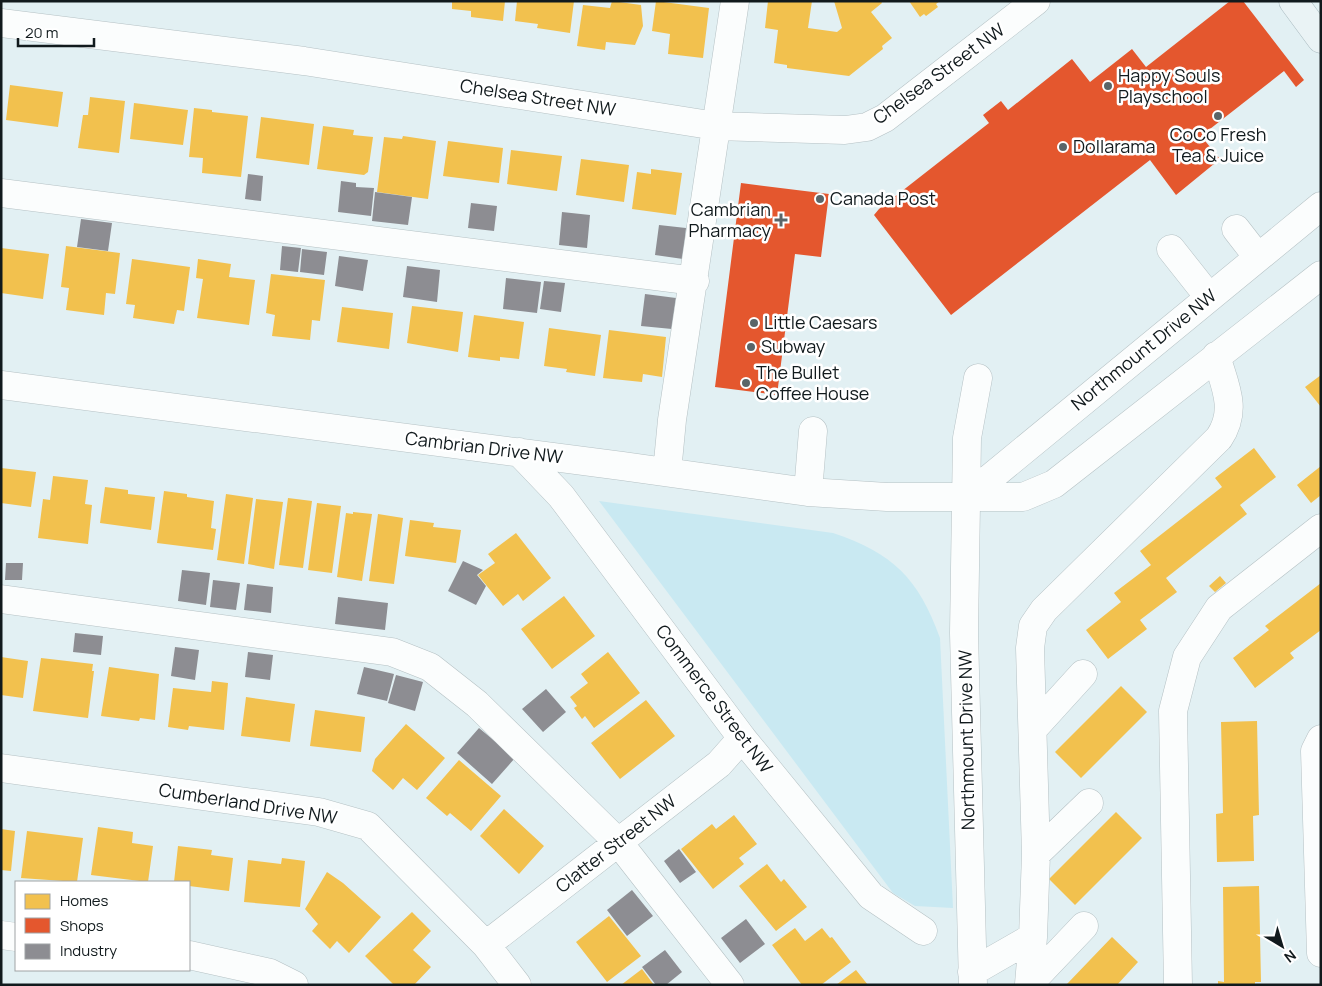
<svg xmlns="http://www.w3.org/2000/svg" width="1322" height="986" font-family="Manrope,sans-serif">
<rect width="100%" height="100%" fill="#e2f0f3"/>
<path fill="#c9e9f2" d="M599,501L833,533C893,553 918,578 940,638L953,908L915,906L893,893Z"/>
<path fill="#f2c14e" d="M452,1H505L503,21L471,17V11L452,9Z
M517,1H574L570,33L537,28L538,24L515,21Z
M612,1L641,5L643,26L635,45L606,42L605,50L577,46L583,5L610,8Z
M656,1L709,8L703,58L668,54L670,34L652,31Z
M768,1H812L808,28L837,32L842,28L834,1H881L882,3L871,12L892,38L882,46L883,49L849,76L787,68V65L774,63L778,30L765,28Z
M909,1H940L936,4L938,7L926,16L924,14L920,17Z
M10,85L63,92L58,127L6,120Z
M90,97L125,101L119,153L78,148L83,115H88Z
M134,103L188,110L183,145L130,139Z
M194,108L212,110V112L248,116L241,177L202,173L203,158L189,157Z
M261,117L314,124L309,165L256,158Z
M323,126L354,130L353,135L373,137L368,172L364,175L317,169Z
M403,136L436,141L428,199L377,192L384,137L402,139Z
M448,141L503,148L499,183L443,176Z
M511,150L562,156L557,191L507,184Z
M581,159L629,165L624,202L576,195Z
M651,169L682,173L676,215L632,209L637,172L651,174Z
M66,246L120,253L115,294L106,293L104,315L66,310L69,288L61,287Z
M1,248L49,254L43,299L1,293Z
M132,259L190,267L184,311L177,310L174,324L133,318L135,305L126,304Z
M198,259L231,264L229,277L255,280L249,325L197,318L203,279L196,278Z
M271,274L325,280L320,321L312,320L310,340L272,336L275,315L266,313Z
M412,306L463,312L458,352L407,343Z
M342,307L393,313L389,349L337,342Z
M474,315L524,322L519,359L500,357V361L468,357Z
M549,328L601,335L595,376L566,372L567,369L544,366Z
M609,330L666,337L662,377L643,374L642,382L603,378Z
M1321,375V407L1305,387Z
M1254,448L1276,477L1240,505L1247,514L1166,578L1177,592L1140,620L1147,629L1108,659L1086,630L1121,602L1114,593L1151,565L1140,551L1222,487L1215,478Z
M1321,466V495L1311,503L1297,485Z
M1,468L36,472L31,507L1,503Z
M53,476L88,480L85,504L92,505L88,544L38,538L43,499L50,500Z
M105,487L128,490V494L155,497L151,530L100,523Z
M164,491L187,494V497L214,501L211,528L216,529L213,550L157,543Z
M226,494L253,498L244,564L217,560Z
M288,498L312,501L303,568L279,565Z
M256,499L283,502L274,569L248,564Z
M317,503L341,506L332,573L308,570Z
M353,512L372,514L362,581L337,577L346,513L353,514Z
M378,514L403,518L394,584L369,581Z
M410,520L434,523L433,527L461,530L456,563L405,556Z
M516,533L551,578L523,601L518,594L503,606L478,575L495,563L488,554Z
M1220,576L1226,583L1215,592L1209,586Z
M1321,583V630L1290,653L1294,658L1255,688L1233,658L1269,630L1265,626Z
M564,596L595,636L552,669L521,629Z
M608,652L640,693L594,728L585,716L582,719L574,708L577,706L570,697L588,683L581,674Z
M1,657L28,661L23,698L1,695Z
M41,658L93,664L92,671H94L88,718L33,711Z
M109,667L159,674L155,720L140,718L139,721L101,716Z
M212,681L228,683L224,730L189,726L188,730L168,727L173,688L211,692Z
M1121,686L1147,712L1081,778L1055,752Z
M246,697L295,704L290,742L241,736Z
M646,700L675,736L620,779L591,743Z
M315,710L365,717L361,752L310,746Z
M1257,721L1259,815L1253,816L1254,861L1217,862L1216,814L1223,813L1221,722Z
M406,724L445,758L417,790L403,778L393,790L372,771L375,759Z
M459,760L501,796L471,831L450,813L447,816L426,798Z
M504,809L544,846L519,874L480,836Z
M1116,812L1142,838L1075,905L1049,879Z
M734,815L757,844L739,858L744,864L713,889L681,849L712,824L716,829Z
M98,827L133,832L132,843L153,846L148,882L91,875Z
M1,829L15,831L11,871L1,870Z
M27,831L83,838L77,882L21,878Z
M178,846L212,850L211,855L233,858L229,891L189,886V882H174Z
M282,858L305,861L300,907L244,902L248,860L281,864Z
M767,864L781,882L784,879L807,907L776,931L739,886Z
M327,872L343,883L381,917L349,953L337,941L330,949L312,931L318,924L305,909Z
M1259,886L1261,982H1255V985H1218V981L1224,982L1223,887Z
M412,912L431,931L413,950L431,967L414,985H394L365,956Z
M609,916L641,956L607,982L576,942Z
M795,928L805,941L822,928L830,938L832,937L851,962L821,985H802L772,945Z
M1112,937L1138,962L1117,985H1066Z
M642,969L654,985H621Z
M856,970L868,985H836Z"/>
<path fill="#e4572e" d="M1230,1H1243L1304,80L1296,87L1284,71L1201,136L1220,159L1176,195L1150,160L951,315L874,215L879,209L989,123L983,115L1001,101L1008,110L1072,59L1090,82L1132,49L1146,67Z
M741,183L829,194L821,257L795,254L777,395L715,387Z"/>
<path fill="#8d8d92" d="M248,174L263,176L261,201L245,199Z
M341,181L356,183V187L374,188L371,216L338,212Z
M375,192L412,197L408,225L372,221Z
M471,203L497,206L494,231L468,228Z
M562,212L590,215L587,248L559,245Z
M81,219L112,223L108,251L77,247Z
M659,225L686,228L683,259L655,255Z
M282,246L301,248L298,272L280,270Z
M302,249L327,252L324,275L300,272Z
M339,256L368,260L363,291L335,286Z
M407,266L440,270L437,302L403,297Z
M506,278L541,282L537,313L503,309Z
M544,281L565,283L561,312L540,309Z
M645,294L676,298L672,329L641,326Z
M463,561L483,570L477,575L486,586L476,605L448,591Z
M6,563H23L22,580H5Z
M182,570L210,573L206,605L178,601Z
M213,580L240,583L236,610L210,607Z
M247,584L273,587L271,613L244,610Z
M338,597L388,603L385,630L335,624Z
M75,633L103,636L101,655L73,652Z
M175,647L199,650L195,680L171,676Z
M248,652L273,655L270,680L245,677Z
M364,667L394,674L387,701L357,694Z
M396,675L423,682L415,711L388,703Z
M546,689L566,712L543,732L522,709Z
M479,728L515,758L492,784L457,753Z
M679,849L696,872L680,883L664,861Z
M632,890L653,916L627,936L607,910Z
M746,919L765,944L740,963L721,938Z
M665,950L682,972L666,985H656L642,967Z"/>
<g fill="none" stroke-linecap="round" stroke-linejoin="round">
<g stroke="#b5c1c4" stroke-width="29">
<path id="minor" d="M1,23L304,61L716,126L845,130L867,127L885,118L1036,1
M1,193L695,281
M1236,229L1257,256
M1171,249L1209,297
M1,385L622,466L808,492L887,497H1023L1054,484L1321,275
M519,452L561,496L742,738L871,896L923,931
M667,472L672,420L735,1
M808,492L813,431
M968,496L1321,206
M1,599L392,652L430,667L477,704L619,843L730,985
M1033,729L1083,674
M1321,739L1315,751L1321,953
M1,768L319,812L368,826L486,945L517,985
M1036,854L1089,803
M1,935L16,937
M1033,937L1029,984L1084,926
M486,945L719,764L742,738
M189,955L270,973L294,985
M972,972L1033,937L1036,854L1030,648L1033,626L1044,610L1219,438C1238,410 1225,386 1216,356
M973,985L964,633L967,438L978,378
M1178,985L1173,711L1187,657L1219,608L1321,528"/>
</g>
<g stroke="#a9babf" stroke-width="29">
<path id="major" d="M1293,1L1321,39"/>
</g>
<use href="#minor" stroke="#fbfdfd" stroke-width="28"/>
<use href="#major" stroke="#eaf3f5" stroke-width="28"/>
</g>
<g fill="#5a6568" stroke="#fff" stroke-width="2">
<circle cx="1108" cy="86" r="5"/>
<circle cx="1218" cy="116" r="5"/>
<circle cx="1063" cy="147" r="5"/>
<circle cx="820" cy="199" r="5"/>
<path d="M778.5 212.5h5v5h5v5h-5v5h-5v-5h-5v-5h5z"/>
<circle cx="754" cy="323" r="5"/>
<circle cx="751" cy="347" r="5"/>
<circle cx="746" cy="383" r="5"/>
</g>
<g text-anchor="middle" stroke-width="5" stroke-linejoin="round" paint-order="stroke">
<g font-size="18" fill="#111a1d" stroke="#fff">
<text transform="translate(939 74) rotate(-36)" y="6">Chelsea Street NW</text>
<text transform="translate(538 98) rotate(9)" y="6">Chelsea Street NW</text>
<text transform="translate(1144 350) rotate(-39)" y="6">Northmount Drive NW</text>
<text transform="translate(484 448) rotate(7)" y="6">Cambrian Drive NW</text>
<text transform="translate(714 699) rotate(53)" y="6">Commerce Street NW</text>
<text transform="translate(967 740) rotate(-91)" y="6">Northmount Drive NW</text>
<text transform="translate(248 804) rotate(9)" y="6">Cumberland Drive NW</text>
<text transform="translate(616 844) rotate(-38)" y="6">Clatter Street NW</text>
</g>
<g font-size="18" fill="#111a1d" stroke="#fff" text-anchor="start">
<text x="1118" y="82">Happy Souls<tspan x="1118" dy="21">Playschool</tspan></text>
<text x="1218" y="141" text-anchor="middle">CoCo Fresh<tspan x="1218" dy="21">Tea &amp; Juice</tspan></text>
<text x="1073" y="153">Dollarama</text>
<text x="830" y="205">Canada Post</text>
<text x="771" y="216" text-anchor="end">Cambrian<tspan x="771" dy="21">Pharmacy</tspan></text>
<text x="764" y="329">Little Caesars</text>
<text x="761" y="353">Subway</text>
<text x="756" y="379">The Bullet<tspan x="756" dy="21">Coffee House</tspan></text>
</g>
</g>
<rect width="1322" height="986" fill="none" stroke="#111a1d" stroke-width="5"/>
<rect x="15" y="881" width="175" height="90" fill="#ffffff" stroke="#a0a3a5"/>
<rect x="25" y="894" width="25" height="15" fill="#f2c14e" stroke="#a0a3a5"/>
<text x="60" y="906" font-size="15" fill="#111a1d">Homes</text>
<rect x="25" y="918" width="25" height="15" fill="#e4572e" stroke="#a0a3a5"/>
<text x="60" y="931" font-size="15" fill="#111a1d">Shops</text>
<rect x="25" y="944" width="25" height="15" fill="#8d8d92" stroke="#a0a3a5"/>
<text x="60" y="956" font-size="15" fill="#111a1d">Industry</text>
<g transform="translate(1282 946) rotate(142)" stroke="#ffffff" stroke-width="4" paint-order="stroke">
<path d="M0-4L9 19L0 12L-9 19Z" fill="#111a1d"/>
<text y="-8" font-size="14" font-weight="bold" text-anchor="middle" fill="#111a1d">N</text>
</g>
<path d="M18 38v8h76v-8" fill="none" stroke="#111a1d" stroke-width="2.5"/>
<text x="25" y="38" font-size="15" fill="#111a1d" stroke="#ffffff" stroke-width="4" paint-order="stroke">20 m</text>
</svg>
